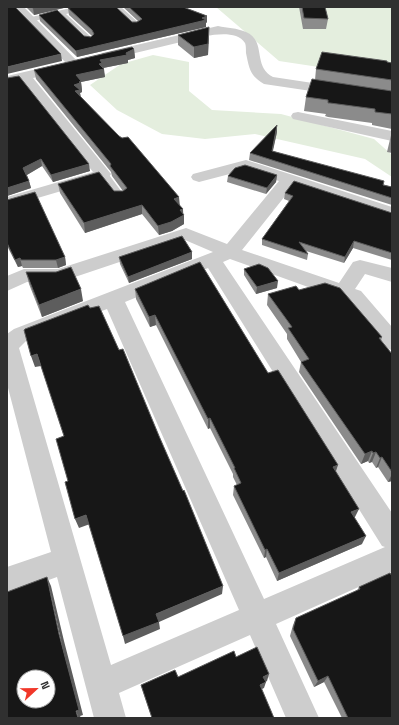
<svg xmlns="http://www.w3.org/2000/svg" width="399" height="725" font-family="'Space Grotesk',sans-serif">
<rect width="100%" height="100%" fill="#fff"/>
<path fill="#e4eede" d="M216,7H392V78L279,61Z
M153,55L189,62V91L212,110L281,114L374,139L392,155V177L365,159L255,134L205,139L162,134L117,110L90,85L121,64Z"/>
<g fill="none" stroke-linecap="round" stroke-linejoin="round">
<path fill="#cdcdcd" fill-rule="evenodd" d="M75,7H89L88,9L66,14L92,38L93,40L92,42H86L59,15L30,22L26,20L27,18Z
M112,7H121L141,25L137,27H134Z
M103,171L107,172L124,195L126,197L124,199H116L97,174Z"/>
<path fill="#cdcdcd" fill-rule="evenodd" d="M12,7H24L80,64L79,67L74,68L69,66L68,70L33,78L111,174L109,177L7,207V197L93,172L21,81L7,84V76L63,63L67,64Z
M218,26C227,28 237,28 246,32C267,41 252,66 273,77L392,95V103L264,84C250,76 249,68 246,53C246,50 246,45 245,43C238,31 217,34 206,36L106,60L102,59L100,56L102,53Z
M298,112L392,131V141L293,119L291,116L293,113Z
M246,160L392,207V218L293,186L242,250L339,283L353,262L360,260L392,268V282L365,274L355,289L361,291L392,327V350L384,348L347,301L230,259L223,262L392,513V572L276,624L319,718H286L250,635L119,693L126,718H94L57,577L7,595V567L51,552L7,384V334L14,329L213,252L185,240L66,280L59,282H27L7,291V276L24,269H58L186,228L227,244L279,181L245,170L199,182L193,180L191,177L193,174ZM208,268L382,546L385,547L264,599L125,302ZM107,309L239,610L111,665L19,348L28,339Z"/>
</g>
<path fill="#8b8b8b" d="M26,7H68L34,15Z
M123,7H183L207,16V22L206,23V27L77,57L40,21L39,15L84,36L91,37L92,36L69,15L68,8L132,22H137L138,21Z
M299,7H325L328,19L326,29H303Z
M178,35L209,38L208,55L194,58L178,45Z
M134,49L135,58L128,60V63L103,68L105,77L81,82L82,90V92L80,93L81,97L183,209L184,224L172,231L159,235L142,214L85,233L60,193L58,184L114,191H123L112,176L111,172L36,79L34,70Z
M387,62L392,63V129L372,125V123L328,117L325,116L326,114L304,111L306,97L315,80L316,69Z
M7,78L90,171L53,182L42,166L27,175L29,181L31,188L7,196Z
M392,131V153L387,152Z
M277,132L273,151L392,187V205L249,160L250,153Z
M277,175L276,182L266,194L227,182L228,176Z
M285,193L392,213V260L353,248L344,263L306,251L308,254L307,260L262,245V239L289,201L284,199Z
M7,200L65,257L66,265L58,268H23L22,266L18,267L7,246Z
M192,252V259L129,283L120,264L119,257Z
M244,269L277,288L256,294L244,275Z
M26,272L83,301L42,317L29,284Z
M135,289L268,373L336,472L355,517L354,518L362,544L277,581L266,557L264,558L233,495L234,486L237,485L233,477V474L210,428L208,429L156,325L150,327L136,299Z
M299,290L382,337L381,341L392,354V481L388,482L378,467L376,468L372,462L369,463L368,461L361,464L299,372L301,362L287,339V334L267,305L268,294Z
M390,573L392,718H342L324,682L314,687L290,636L293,625L296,618L357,591L359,587Z"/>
<path fill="#5d5d5d" d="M39,7H68L34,15L33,8Z
M207,16V22L206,23V27L77,57L76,51L202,18Z
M209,27L208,55L194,58V47Z
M134,49L135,58L128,60V63L103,68L104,69L105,77L81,82L82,90V92L80,93L81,99L77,100L74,85L76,75L99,64L100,60L126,53Z
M61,54L62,61L7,74V67Z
M277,125V132L271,158L272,151Z
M41,159L42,166L25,176L23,168Z
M89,164L90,171L53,182L51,175Z
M277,175L276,182L266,194L267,188Z
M29,181L31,188L7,196V188Z
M179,197L180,207L174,199Z
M142,205V214L85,233L84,223Z
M183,209V216L184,215V224L172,231L159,235L158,226L180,210Z
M354,241L353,248L344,263L345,257Z
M192,252V259L129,283L128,277Z
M65,257L66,265L58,268L56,260Z
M20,258L22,266L18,267L15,260Z
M278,281L277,288L256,294L257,287Z
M81,289L83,301L42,317L39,305Z
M155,315L156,325L150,327L149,317Z
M37,354L41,366L35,367L31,356Z
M210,418V428L208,429V419Z
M372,451L368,461L361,464L365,454Z
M376,452L372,462L369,463L373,453Z
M382,457L378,467L376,468L380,458Z
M338,465L335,474L333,467Z
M392,474V481L388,482Z
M359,509L355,517L347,520L351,512Z
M86,515L90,524L79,528L75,519Z
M366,536L362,544L277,581L279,573Z
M267,549L266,557L264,558L265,550Z
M47,577L51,586L64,641L83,715L80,716L81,718H78Z
M223,586L222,594L159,622L160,629L125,644L123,636L156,614Z
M269,674L267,681L261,683L263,677Z
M328,676L324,682L314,687L318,681Z
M266,682L264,688L258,691L260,685Z"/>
<path fill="#171717" stroke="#5d5d5d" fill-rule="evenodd" d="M7,7H15L61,54L7,67Z
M31,7H39L33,8Z
M75,7H116L132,22H137L142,19L129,7H183L207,16L202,18L206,20L76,51L39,15L57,10L84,36L91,37L94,34L92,30L68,8Z
M302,7H325L328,19L304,18Z
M209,27L208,44L194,47L178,35Z
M132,47L134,49L126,53L127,55L100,60L102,63L99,64L104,69L76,75L81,81L79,82L80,83L74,85L80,90L75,91L119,136L122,138L128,137L179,197L174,199L183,209L180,210L184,215L171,222L158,226L142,205L84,223L58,184L99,172L114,191H123L127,188L110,166L111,164L34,70Z
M322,52L387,61V62L392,63V80L316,69Z
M19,76L89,164L51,175L41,159L23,168L29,181L7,188V78Z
M312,79L392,91V114L375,112V109L330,103H328V100L306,97Z
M277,125L272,151L384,181L383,185L392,187V198L250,153Z
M245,165L277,175L267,188L228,176L235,168Z
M294,181L392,213V253L354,241L345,257L299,242L308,254L262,239L293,196L285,193Z
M35,192L65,257L56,260H21L20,258L15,260L7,243V200Z
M182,236L192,252L128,277L119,257Z
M200,262L268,373L278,370L338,465L333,467L359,509L351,512L366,536L279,573L267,549L265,550L234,486L241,483L234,468H235L210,418L208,419L155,315L149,317L135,289Z
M259,264L268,268L278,281L257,287L244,269Z
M71,267L81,289L39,305L26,272H56Z
M325,283L340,288L382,337L379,338L392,354V472L382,457L380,458L376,452L373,453L372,451L365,454L301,362L309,359L288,328L292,327L268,294L296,286L299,290Z
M88,305L90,308L99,306L119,350L123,349L159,436L183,491L184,490L223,586L156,614L159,622L123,636L86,515L75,519L65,482L68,481L56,439L64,436L37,354L31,356L24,330L25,329Z
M390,573L392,576V718H348L328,676L318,681L293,629L296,618L360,589L359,587Z
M47,577L59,634L79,710L76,711L78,718H7V592ZM24,677H48V701H24Z
M257,647L269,674L263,677L266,682L260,685L274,718H152L141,685L175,670L178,677L234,651L236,657Z"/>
<rect width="399" height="725" fill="none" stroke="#303030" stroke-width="16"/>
<g transform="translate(36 689) rotate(68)"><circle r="19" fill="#ffffff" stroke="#acacac"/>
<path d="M0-3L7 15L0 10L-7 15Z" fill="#f13729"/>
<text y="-6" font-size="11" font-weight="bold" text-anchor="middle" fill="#303030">N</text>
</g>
</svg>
